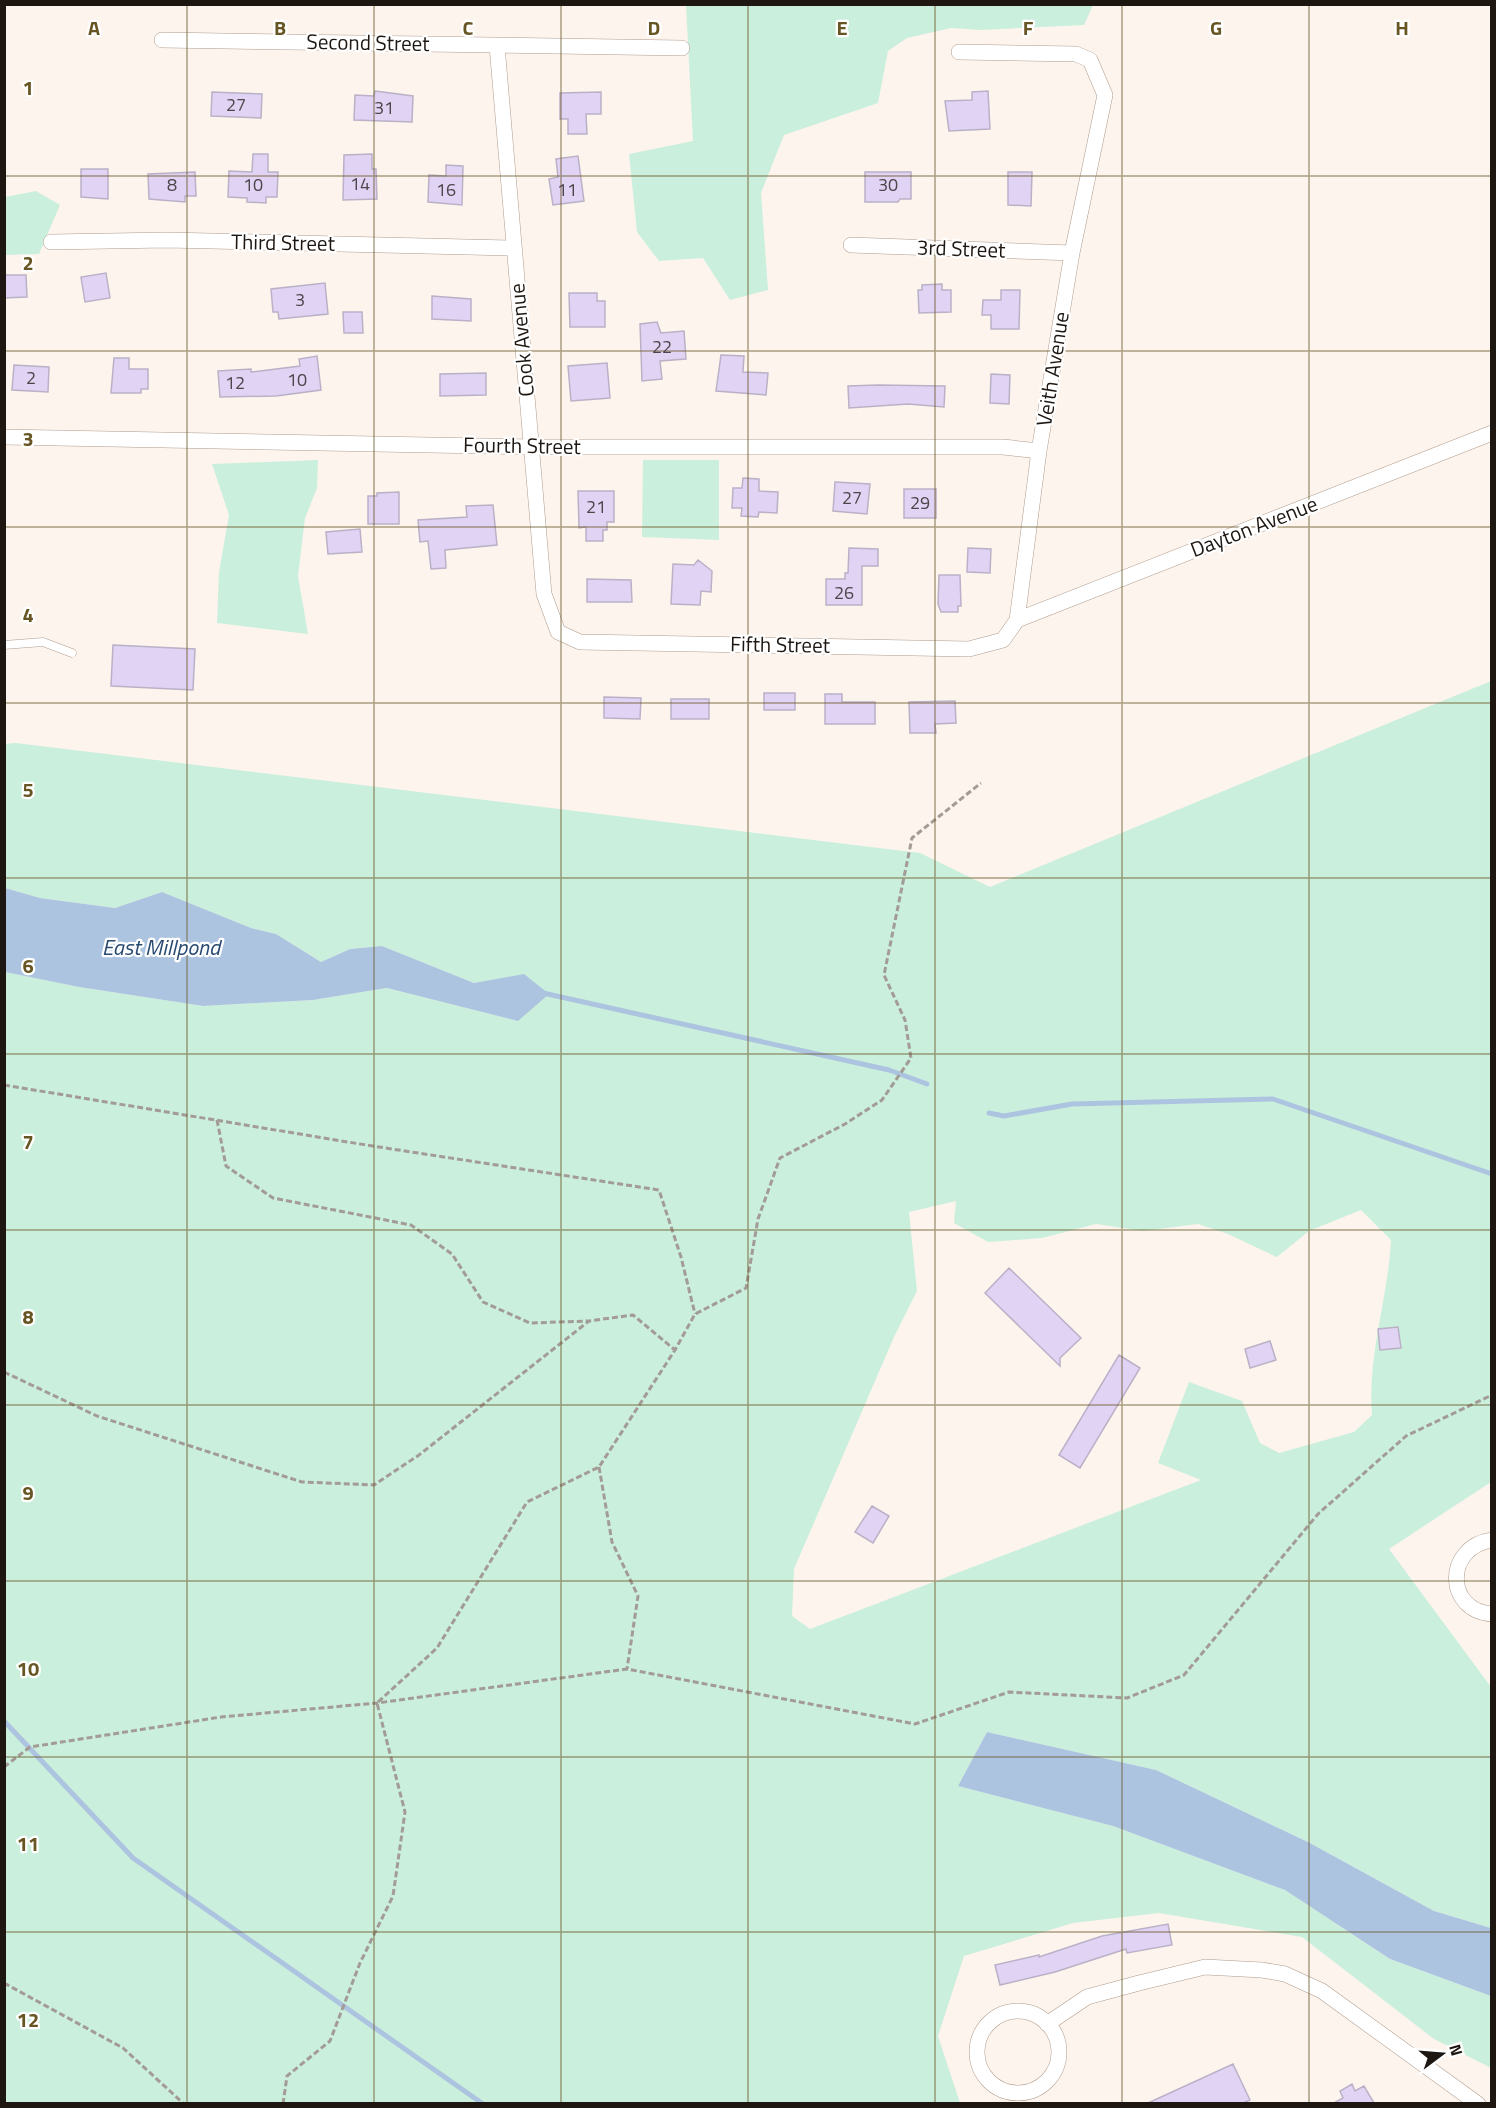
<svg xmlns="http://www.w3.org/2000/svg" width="1496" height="2108" font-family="'Titillium Web',sans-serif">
<rect width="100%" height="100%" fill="#fdf4ee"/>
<path fill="#caefdc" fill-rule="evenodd" d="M686,5H1093L1084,25L981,30L951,28L907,38L888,51L878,103L784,135L761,193L768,290L730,300L703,258L659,261L637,232L629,154L693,141Z
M36,191L60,205L39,254L5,255V197Z
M318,460L317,488L305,518L298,576L308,634L217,623L219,572L229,515L212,464Z
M643,460H719V540L642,537Z
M1491,681V1482L1389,1549L1491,1687V1928L1434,1911L1308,1842L1156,1770L987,1732L958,1786L1113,1826L1285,1890L1390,1959L1491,1996V2068L1434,2039L1302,1937L1159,1913L1073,1923L964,1956L938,2036L960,2103H5V972L79,987L203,1006L313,1000L387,988L518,1021L524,975L474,983L382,946L350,949L321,962L276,934L251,928L162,892L115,908L40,898L5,888L4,744L16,743L920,853L990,887ZM956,1201L954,1223L988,1242L1042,1238L1096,1224L1143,1231L1198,1224L1228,1234L1277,1257L1309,1231L1361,1210L1391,1240C1388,1299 1367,1356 1372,1415L1354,1432L1279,1453L1260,1443L1242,1401L1189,1382L1158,1463L1201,1480L810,1629L792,1616L794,1569L894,1337L917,1291L909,1212Z"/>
<path fill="#adc4e0" d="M5,888L40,898L115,908L162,892L251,928L276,934L321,962L350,949L382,946L474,983L524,974L549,994L518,1021L387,988L313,1000L203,1006L79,987L5,972Z
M987,1732L1156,1770L1308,1842L1434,1911L1491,1928V1996L1390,1959L1285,1890L1113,1826L958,1786Z"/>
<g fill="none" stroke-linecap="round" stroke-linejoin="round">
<path stroke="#adc4e0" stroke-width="5" d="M543,993L889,1070L927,1084
M989,1113L1004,1116L1072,1104L1273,1099L1492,1174
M4,1721L133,1858L483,2104"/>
</g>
<path fill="#e0d3f4" stroke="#bab1c7" stroke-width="1.5" d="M375,91L413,96L412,122L354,120L355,95L374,96Z
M988,91L990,129L949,131L945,101L972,100V92Z
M212,92L262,94L261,118L211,116Z
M601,92V114H586L587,134H568V119H560V93Z
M253,154H268V172H278L277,197H266V203L247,202V198L228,197L229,171L252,172Z
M372,154V169H376L377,199L343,200L344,155Z
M578,156L584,201L553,205L549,179L558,177L556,159Z
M446,165L463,166L462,205L428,202L429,175L446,176Z
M81,169H108V199L81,197Z
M195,172L196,196H185V202L149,199L148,174Z
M865,172H911V199H900L898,202H865Z
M1008,172H1032L1031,206L1008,205Z
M106,273L110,298L85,302L81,277Z
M4,275H26L27,297L4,298Z
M325,283L328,314L279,319L278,312H273L271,289Z
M942,284V290H951V312L919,313L918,290H922V285Z
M1001,290H1020L1019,329H991V315H982L983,300H1001Z
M569,293H597V301H605V327H570Z
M432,296L471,299V321L432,319Z
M343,312H362L363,333H344Z
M657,322L661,333L684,331L686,359L660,361L662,379L642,381L640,324Z
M721,355L744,356L743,372L768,373L766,395L716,391Z
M317,356L321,390L276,396L220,397L218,371L251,369V372L300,366L299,359Z
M114,358H129V369H148V389H141V393H111Z
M607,363L610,398L571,401L568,366Z
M14,365L49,367L48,392L12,390Z
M486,373V395L440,396V374Z
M991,374L1010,375L1009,404L990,403Z
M878,385L945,386L944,407L908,404L849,408L848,386Z
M743,478L759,479V491L778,492L777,513L759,512L758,517L741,516L742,508H732L733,488H742Z
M835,482L870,484L867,514L833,511Z
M904,489H936V518H904Z
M578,491H614V522H607V530H603V541H586V527L579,528Z
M399,492V524H368V496H377V493Z
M493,505L497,545L445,550L446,568L431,569L428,541L420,542L418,520L467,517L466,506Z
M360,529L362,552L328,554L326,532Z
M849,548L878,549V566H862V605H826V579H845V573H848Z
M968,548L991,549L990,573L967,572Z
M698,560L712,571L711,592L701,591L700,605L671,604L673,564L694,565Z
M939,575H960L961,606H958V612H941L938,604Z
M587,579L631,580L632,602H587Z
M113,645L195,649L193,690L111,686Z
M764,693H795V710H764Z
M825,694H842V702H875V724H825Z
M604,697L641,698L640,719L604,718Z
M671,699H709V719H671Z
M955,701L956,723L935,724L936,733H910L909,702Z
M1009,1268L1081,1338L1060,1358V1366L985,1293Z
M1398,1327L1401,1348L1380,1350L1378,1329Z
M1270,1341L1276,1360L1250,1368L1245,1349Z
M1119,1355L1140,1368L1080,1468L1059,1455Z
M872,1506L889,1516L873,1543L855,1532Z
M1168,1924L1172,1945L1127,1953L1126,1949L1055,1972L1000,1985L995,1965L1039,1955V1957L1102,1936Z
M1233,2064L1250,2100L1243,2103H1148Z
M1352,2084L1355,2091L1364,2086L1374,2103H1334L1343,2098L1340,2091Z"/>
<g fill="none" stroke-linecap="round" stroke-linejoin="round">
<g stroke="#b09c8d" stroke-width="9">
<path id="service" d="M4,645L43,642L72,653"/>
</g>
<g stroke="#b09c8d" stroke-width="16">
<path id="minor" d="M162,40L682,48
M497,46L544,594L558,632L580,642L969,649L1003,640L1017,620L1039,451L1072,253L1105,95L1090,60L1076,54L959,52
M51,242L167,240L514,248
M851,245L1072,253
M4,437L531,447H1003L1039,451
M1017,620L1492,433
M1492,1540C1444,1547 1445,1611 1492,1614
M977 2052a41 41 0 1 1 82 0a41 41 0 1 1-82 0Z
M1047,2024L1087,1997L1139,1983L1205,1967L1262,1970L1285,1974L1322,1991L1478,2104"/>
</g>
<path stroke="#a39b95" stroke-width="3" stroke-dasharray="6 3" stroke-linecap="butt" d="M4,1085L366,1145L659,1190L681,1257L695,1314
M217,1120L226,1166L273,1198L411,1225L452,1254L483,1302L530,1323L588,1321
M4,1372L97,1416L302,1482L374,1485L419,1455L589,1321L633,1315L675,1350
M599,1467L612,1542L638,1596L627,1669
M4,1767L30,1747L221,1717L377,1703L627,1669L915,1724L1009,1692L1127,1698L1184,1675L1318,1514L1406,1436L1492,1395
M4,1983L123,2048L184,2104
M283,2104L287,2076L330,2041L360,1963L393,1896L405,1812L377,1703L437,1648L527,1502L599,1467L675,1350L695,1314L746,1288L758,1219L780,1158L845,1124L882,1100L911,1058L905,1020L884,975L912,838L981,783"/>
<use href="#service" stroke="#fff" stroke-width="8"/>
<use href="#minor" stroke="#fff" stroke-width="15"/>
</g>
<path fill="none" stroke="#675624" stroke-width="1.5" stroke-opacity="0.55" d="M187,4V2104M374,4V2104M561,4V2104M748,4V2104M935,4V2104M1122,4V2104M1309,4V2104M4,176H1492M4,351H1492M4,527H1492M4,703H1492M4,878H1492M4,1054H1492M4,1230H1492M4,1405H1492M4,1581H1492M4,1757H1492M4,1932H1492"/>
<g text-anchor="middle" stroke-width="4.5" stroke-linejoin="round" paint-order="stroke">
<g font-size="18" fill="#4e454a">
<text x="236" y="111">27</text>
<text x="384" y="114">31</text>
<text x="360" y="190">14</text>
<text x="172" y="191">8</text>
<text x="253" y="191">10</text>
<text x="888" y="191">30</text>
<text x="446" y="196">16</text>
<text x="567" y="196">11</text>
<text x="300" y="306">3</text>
<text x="662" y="353">22</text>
<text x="31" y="384">2</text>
<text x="297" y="386">10</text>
<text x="235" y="389">12</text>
<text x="852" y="504">27</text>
<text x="920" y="509">29</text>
<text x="596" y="513">21</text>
<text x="844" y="599">26</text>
</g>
<g font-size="21" fill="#1d1611" stroke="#fff">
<text transform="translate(368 43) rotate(1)" y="7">Second Street</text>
<text transform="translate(283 243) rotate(1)" y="7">Third Street</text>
<text transform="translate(961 249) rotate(2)" y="7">3rd Street</text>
<text transform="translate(522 340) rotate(-95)" y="7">Cook Avenue</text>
<text transform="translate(1053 369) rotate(-81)" y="7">Veith Avenue</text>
<text transform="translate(522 446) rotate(1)" y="7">Fourth Street</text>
<text transform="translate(1254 527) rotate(-21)" y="7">Dayton Avenue</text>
<text transform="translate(780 645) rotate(1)" y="7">Fifth Street</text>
</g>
<g font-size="22" font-style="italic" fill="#284a71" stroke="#fff">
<text x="161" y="955">East Millpond</text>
</g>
</g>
<g font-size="20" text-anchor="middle" font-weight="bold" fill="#675624" stroke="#fff" stroke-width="4.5" stroke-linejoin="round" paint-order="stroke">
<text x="94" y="35">A</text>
<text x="280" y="35">B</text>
<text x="468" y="35">C</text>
<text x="654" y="35">D</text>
<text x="842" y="35">E</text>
<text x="1028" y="35">F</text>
<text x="1216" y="35">G</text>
<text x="1402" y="35">H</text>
<text x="28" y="95">1</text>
<text x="28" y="270">2</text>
<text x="28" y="446">3</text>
<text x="28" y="622">4</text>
<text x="28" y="797">5</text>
<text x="28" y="973">6</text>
<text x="28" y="1149">7</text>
<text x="28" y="1324">8</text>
<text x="28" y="1500">9</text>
<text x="28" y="1676">10</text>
<text x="28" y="1851">11</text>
<text x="28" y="2027">12</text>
</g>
<rect width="1496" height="2108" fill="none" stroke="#1d1611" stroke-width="12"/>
<g transform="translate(1442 2054) rotate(74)" stroke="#ffffff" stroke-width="4.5" paint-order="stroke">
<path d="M0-4.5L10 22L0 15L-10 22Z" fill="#1d1611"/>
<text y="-9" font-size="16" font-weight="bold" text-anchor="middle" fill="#1d1611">N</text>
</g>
</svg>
